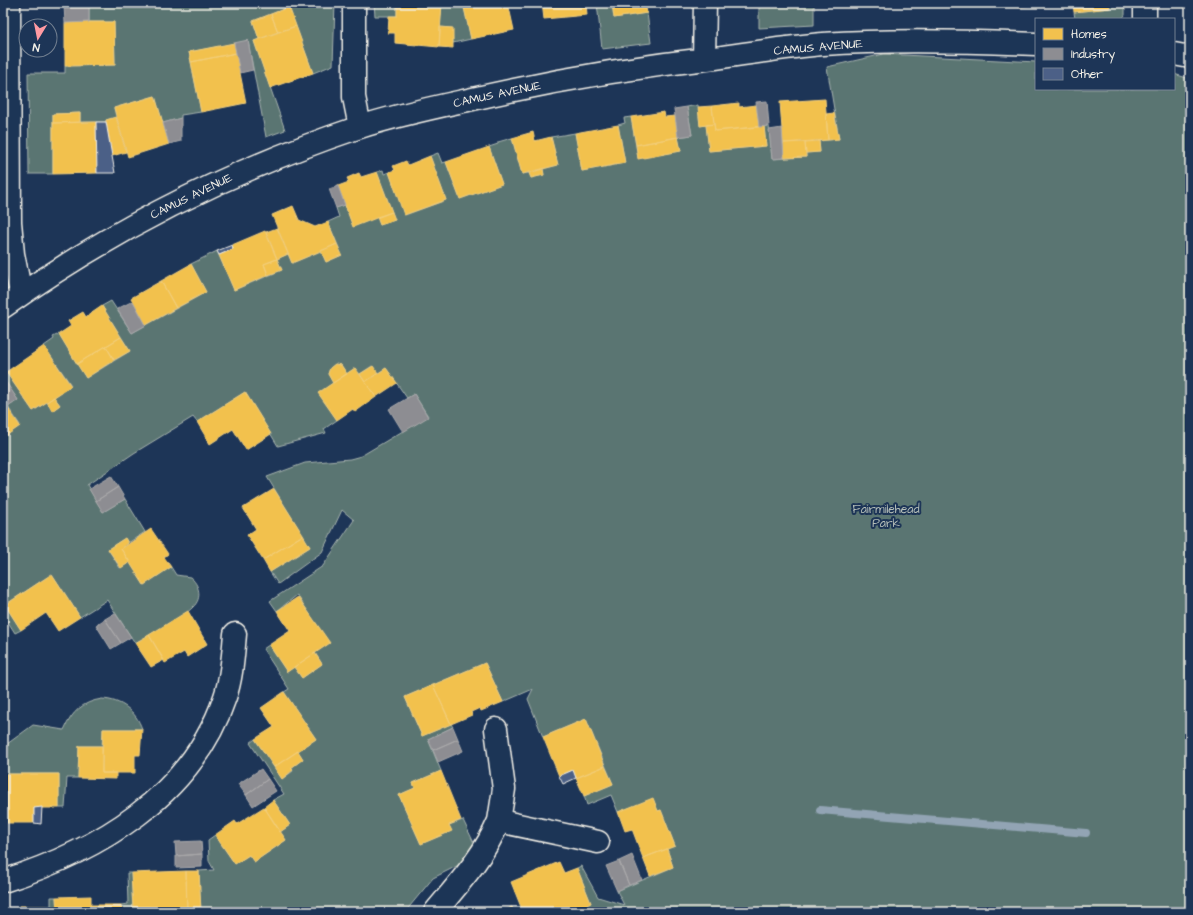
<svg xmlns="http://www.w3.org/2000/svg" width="1193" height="915" font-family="'Architects Daughter',sans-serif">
<rect width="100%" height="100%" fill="#1d3557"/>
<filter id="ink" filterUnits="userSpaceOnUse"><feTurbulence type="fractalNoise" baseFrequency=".025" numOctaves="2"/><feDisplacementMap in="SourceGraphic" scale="8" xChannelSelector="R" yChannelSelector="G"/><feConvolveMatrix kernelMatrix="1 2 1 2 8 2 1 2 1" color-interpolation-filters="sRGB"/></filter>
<g filter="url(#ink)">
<path fill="#5a7572" stroke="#a7b3ad" d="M63,3H335L333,65L313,73L289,7L253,21L259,39L254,41L285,130L266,137L248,41L189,52L201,112L181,115V118L163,123L155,96L114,108L116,117L106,120V122H80V113L53,114V174H29L28,73H65V66L115,65L114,22H89V5H63Z
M374,3H397V16H375Z
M442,3H463L471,39L453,43L452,28L440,27Z
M597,3H612L614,18L647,13L651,43L602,49Z
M759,3H814V25L759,28Z
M1109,3H1125V15L1122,19H1075L1074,12L1109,8Z
M884,54L1036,62V89H1174V74L1190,79V912H570L591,903L577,868L581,866L598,897L624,905L617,891L673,867L667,849L675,846L661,810L658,811L653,799L618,812L611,795L587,805L584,796L613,784L586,719L543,737L528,699L533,689L503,702L485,663L405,697L422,736L451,724L453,727L428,739L441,771L413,783L415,788L399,795L421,844L451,831L449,825L463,820L474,843L461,864L433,878L405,912H201L199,871L214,870L209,861L208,840L215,835L235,864L249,855L254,862L286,840L280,832L290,825L273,800L284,794L250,743L255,739L282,779L293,771L291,768L303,759L298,751L316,739L284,692L289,689L263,649L269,645L287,672L294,667L302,678L322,664L315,653L329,643L297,595L277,611L270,601L323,566L354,520L342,510L322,552L278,584L270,572L310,547L267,477L305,463L350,459L361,456L428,416L414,394L407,398L386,368L378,373L372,366L360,374L355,368L347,374L341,365L335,364L330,368L328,374L333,383L319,393L337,420L324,429L326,433L278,446L245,392L197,422L193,417L134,453L87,485L103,512L125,499L145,532L128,543L125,538L108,549L120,568L130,562L144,585L171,567L176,575L190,577C199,584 203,598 193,607C183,618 150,634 135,643L107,600L80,617L52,574L5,605L21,630L15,633L3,614V438L20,425L8,407L18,400L3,379V375L6,372L33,411L47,402L53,410L60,405L54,397L71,385L44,346L54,339L53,337L59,334L86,378L130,351L102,306L111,301L132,333L206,292L191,264L217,251L234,290L282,270L277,259L288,254L292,263L321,251L326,262L342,255L328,222L339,217L336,208L345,205L353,226L377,217L380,225L395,220L377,172L383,170L384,174L389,172L405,215L446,200L430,156L438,153L442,163L446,162L460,199L502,184L489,147L498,144V142L512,138L522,174L529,173L531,178L544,175L543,169L558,165L551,137L575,133L582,171L625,163L618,125L625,123L624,118L631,117L638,158L681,151L678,137L692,135L687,107L698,105L700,126L706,125L709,151L766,146L764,126H769L772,159L806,157V153L820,152L819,141L839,139L827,67Z
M102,699C121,700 136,711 142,729H103L102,746H79L78,778H67L65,808H59V774H3V747L33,725L64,730C72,712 82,702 102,699Z
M127,873H131L133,912H122L121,905L128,904Z
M51,897H56L57,912H46V906H51Z"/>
<path fill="#f2c14e" stroke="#f3cf7c" d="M397,3H442L439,47L395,43V33H388L389,16H397Z
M463,3H508L514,30L471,39Z
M542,3H586L587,15L544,19Z
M612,3H645L647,13L614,18Z
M1017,3H1047L1018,7Z
M1073,3H1109L1110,8L1074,12Z
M1188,3H1190V18Z
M289,7L296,26L278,32L271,14Z
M271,14L278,32L259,39L253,21Z
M89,22H114L115,65L65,66V23Z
M296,26L313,73L270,88L254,41Z
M440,27L453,28V48L439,47Z
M234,43L236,53L191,62L189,52Z
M236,53L246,103L201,112L191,62Z
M155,96L169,144L128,157L114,108Z
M825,99L828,140L783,143L780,102Z
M739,103V107L756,105L759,127L715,131L712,106Z
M712,106L714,124L700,126L698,107Z
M664,112L665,117L675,116L678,137L636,145L631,117Z
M80,113V122L53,123V114Z
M834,113L839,139L828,140L826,114Z
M116,117L126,152L112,156L106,120Z
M96,122L97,173L53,174V123Z
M714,124L715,131L764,126L766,146L709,151L706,125Z
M618,125L625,163L582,171L575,133Z
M533,132L535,141L551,137L558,165L522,174L512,138Z
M678,137L681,151L638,159L636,145Z
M819,141L820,152L806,153L805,142Z
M805,142L806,157L784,158L783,143Z
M489,147L502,184L460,199L446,162Z
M430,156L446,200L404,215L389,172L395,170L393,166L406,161L408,165Z
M543,169L544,175L531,178L529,173Z
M377,172L392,212L353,227L338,186L349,182L347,178L359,173L361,177Z
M293,206L299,220L315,227L328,222L337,244L292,263L272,215Z
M392,212L395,220L380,225L377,217Z
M277,228L288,254L277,259L266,232Z
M265,231L277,259L264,264L268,275L234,290L219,255L233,249L232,245Z
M337,244L342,255L326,262L321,251Z
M277,259L282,270L268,275L264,264Z
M191,264L206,292L176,308L161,281Z
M161,281L176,308L146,325L131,298Z
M102,306L121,337L77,364L59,334L71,326L68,321L83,312L86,317Z
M121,337L130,351L114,360L106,346Z
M44,346L71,386L33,411L6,372Z
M106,346L114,360L86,378L77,364Z
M335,364L341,365L347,374L333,383L328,374L330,368Z
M373,366L378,373L365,382L360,374Z
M355,368L376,397L355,412L353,409L337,420L318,393Z
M386,368L397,383L376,397L365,382Z
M245,392L271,434L246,450L233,429L210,444L197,422Z
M54,397L60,405L52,411L47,402Z
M3,401L20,426L3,438Z
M274,489L303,535L263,560L247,535L256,529L243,508Z
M151,529L168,554L164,557L171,567L144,585L121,549Z
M303,535L310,547L270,572L263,560Z
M125,538L128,543L121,549L130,562L121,568L108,549Z
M52,574L80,617L58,631L46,613L21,630L5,605Z
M298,597L330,643L287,672L269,645L290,631L277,611Z
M188,611L207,644L187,657L184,652L165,663L149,635Z
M149,635L164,660L151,667L135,643Z
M315,653L322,664L302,678L294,667Z
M485,663L503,702L481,711L480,708L471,712L472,715L451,724L433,685Z
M433,685L451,724L422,736L405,697Z
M284,692L316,739L274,767L255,739L274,727L261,708Z
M586,719L605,766L576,778L573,770L559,776L543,737Z
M103,729H142L140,755H135V773H102Z
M79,746H102V773H116V779L78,778Z
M298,751L303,759L291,768L293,770L282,779L274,767Z
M605,766L613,784L584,796L576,778Z
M441,771L461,820L449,825L452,831L421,844L399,795L415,788L413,783Z
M3,774H7V823H3Z
M7,774H59V808H34V823H7Z
M653,798L658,811L661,810L675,846L643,858L632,829L625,831L618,812Z
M273,800L290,825L280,832L264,807Z
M264,807L286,840L254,862L249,855L235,864L215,835L235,821L237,824Z
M667,849L673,867L650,876L643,858Z
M559,862L564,873L577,868L591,903L570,912H523L511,882Z
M186,871H199L201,912H187Z
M186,871L187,912H149V907H133L131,873Z
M91,896V905H121L122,912H57L56,897Z
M19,906H46V912H3L19,911Z
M133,907H149V912H133Z
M512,907L514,912H501Z"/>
<path fill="#8d8d92" stroke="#acabac" d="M64,5H89V22L65,23Z
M248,40L253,70L240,73L234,43Z
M767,101L769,126L759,127L756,102Z
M687,107L692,135L678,137L674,109Z
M181,118V141L169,144L163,123Z
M782,128L784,158L772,159L769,130Z
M338,186L345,205L336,208L329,189Z
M133,301L146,325L132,333L117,309Z
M4,379L18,400L8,407L3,401Z
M414,394L428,417L403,432L389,409Z
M111,476L118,487L96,501L89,489Z
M118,487L125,499L103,512L96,501Z
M115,613L131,637L121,643L105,619Z
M3,614L8,622L3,625Z
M105,619L121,643L111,649L96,625Z
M453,727L458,739L433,750L428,739Z
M458,739L463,751L438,762L433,750Z
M261,769L268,779L246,795L238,784Z
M268,779L276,791L253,806L246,795Z
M201,841L202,854L176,856L175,842Z
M202,854V867L176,868V856Z
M632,855L642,880L629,885L619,861Z
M619,861L629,885L617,891L606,866Z"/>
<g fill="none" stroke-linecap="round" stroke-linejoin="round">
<path stroke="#92a4b4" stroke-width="8" d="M820,810L1086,833"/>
</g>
<path fill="#4c6087" stroke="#f4f1e8" d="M96,122H106L115,173H97Z
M232,245L233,249L219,255L217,251Z
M573,770L576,778L563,784L559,776Z
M42,807L41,824L34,823V808Z"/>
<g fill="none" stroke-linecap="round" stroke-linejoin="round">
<g stroke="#f4f1e8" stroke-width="25">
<path id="street" d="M9,3L10,222L13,254L21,294
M354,3V97L360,127
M1145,19V3
M1174,54L1190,57
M704,59L705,3
M3,307C112,230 231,170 357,128C393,116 431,108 468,100C550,81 632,67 715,58C751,53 787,47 823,44C894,39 966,41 1036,44
M496,729L504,789L499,821
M3,881C98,851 192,796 225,697C232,677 233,655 235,634
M435,912C459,883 484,856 499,821L598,842"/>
</g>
<use href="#street" stroke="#1d3557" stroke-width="22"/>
</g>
</g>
<g text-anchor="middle" stroke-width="4" stroke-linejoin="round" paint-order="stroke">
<g font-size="12" fill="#f4f1e8" stroke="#1d3557">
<text transform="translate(818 47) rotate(-5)" y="4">CAMUS AVENUE</text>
<text transform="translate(497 94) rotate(-12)" y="4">CAMUS AVENUE</text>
<text transform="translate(191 196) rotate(-26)" y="4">CAMUS AVENUE</text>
</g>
<g font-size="12" fill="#b6bfb9" stroke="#1d3557">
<text x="886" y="513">Fairmilehead<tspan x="886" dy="14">Park</tspan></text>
</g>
</g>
<rect width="1193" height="915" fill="none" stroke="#1d3557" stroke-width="16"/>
<rect x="8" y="8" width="1177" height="899" fill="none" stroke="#f4f1e8" stroke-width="1.5" filter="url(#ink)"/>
<rect x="1035" y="18" width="140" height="72" fill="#1d3557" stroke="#738091"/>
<rect x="1043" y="28" width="20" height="12" fill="#f2c14e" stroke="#738091"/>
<text x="1071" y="38" font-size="12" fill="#f4f1e8">Homes</text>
<rect x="1043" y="48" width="20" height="12" fill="#8d8d92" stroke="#738091"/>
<text x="1071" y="58" font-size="12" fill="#f4f1e8">Industry</text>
<rect x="1043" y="68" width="20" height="12" fill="#4c6087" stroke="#738091"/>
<text x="1071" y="78" font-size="12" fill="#f4f1e8">Other</text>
<g transform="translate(38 38) rotate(190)"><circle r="19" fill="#1d3557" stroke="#738091"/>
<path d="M0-3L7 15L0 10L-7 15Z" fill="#ff9aa2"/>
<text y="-6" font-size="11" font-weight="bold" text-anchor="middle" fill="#f4f1e8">N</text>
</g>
</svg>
